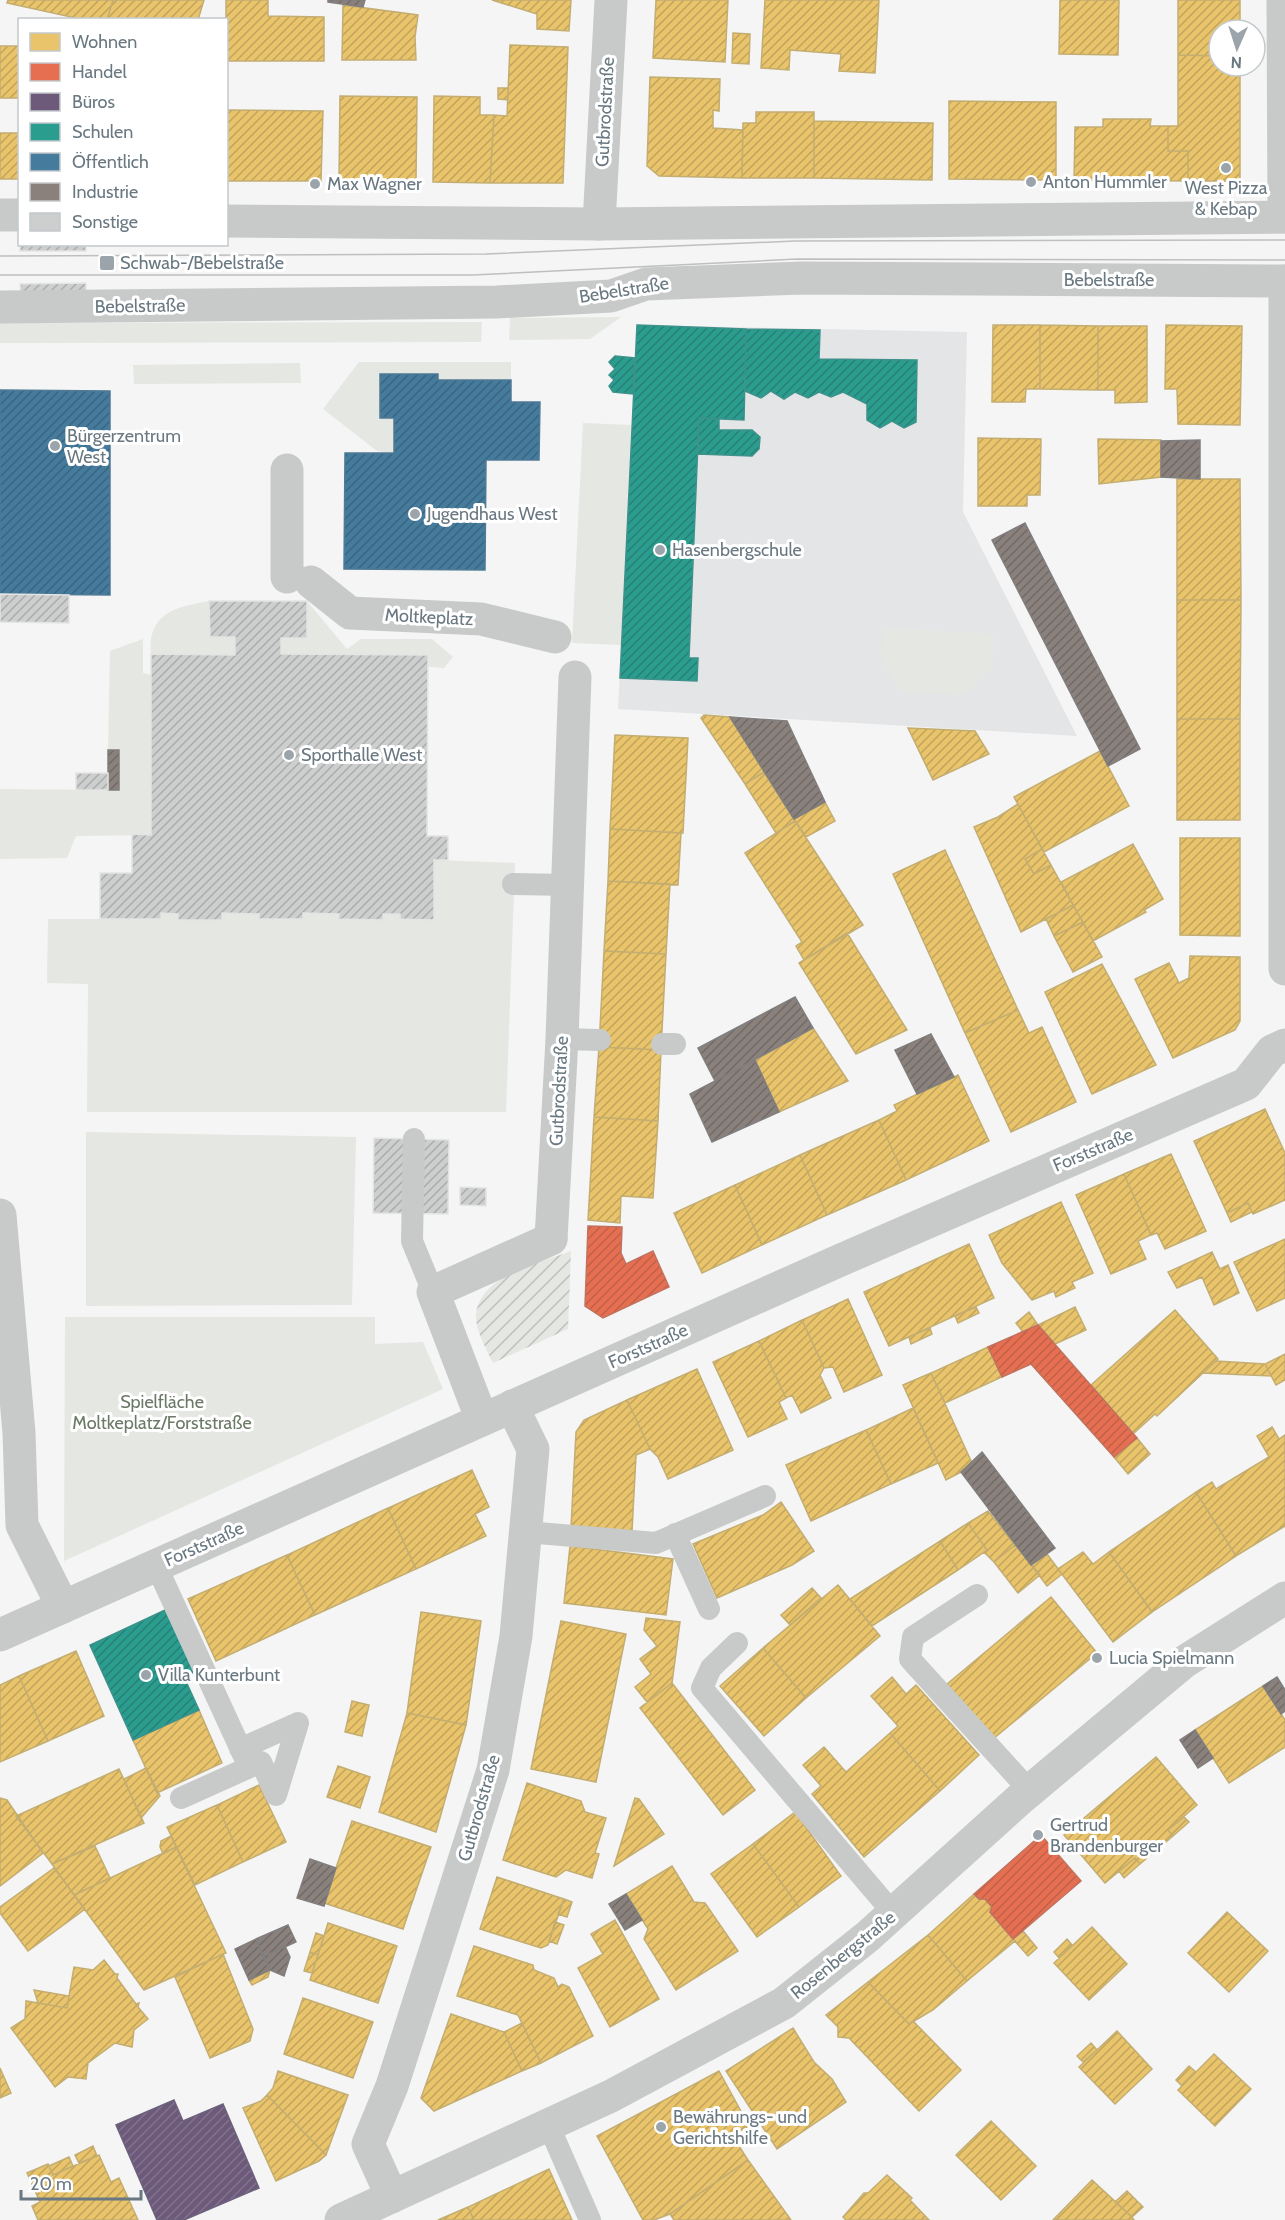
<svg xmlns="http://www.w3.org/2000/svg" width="1285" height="2220" font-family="Cabin,sans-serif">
<defs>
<pattern id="garden-furrows" width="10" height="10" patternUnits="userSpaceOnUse" patternTransform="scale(1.5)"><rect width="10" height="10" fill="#e4e7e2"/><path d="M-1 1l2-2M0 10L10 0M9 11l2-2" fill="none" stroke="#bdc0bd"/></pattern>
<pattern id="homes-hatch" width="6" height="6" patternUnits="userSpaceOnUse" patternTransform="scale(1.5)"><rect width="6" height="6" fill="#e9c46a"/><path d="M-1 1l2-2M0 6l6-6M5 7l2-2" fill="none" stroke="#c1a45d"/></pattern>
<pattern id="shops-hatch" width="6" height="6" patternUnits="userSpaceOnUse" patternTransform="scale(1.5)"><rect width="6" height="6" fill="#e76f51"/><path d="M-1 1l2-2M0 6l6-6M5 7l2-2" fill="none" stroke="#bf6049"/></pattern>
<pattern id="offices-hatch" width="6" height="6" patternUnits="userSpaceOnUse" patternTransform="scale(1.5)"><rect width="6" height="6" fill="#6d597a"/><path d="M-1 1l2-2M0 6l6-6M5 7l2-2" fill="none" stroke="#81728d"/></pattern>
<pattern id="schools-hatch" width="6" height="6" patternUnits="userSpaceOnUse" patternTransform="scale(1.5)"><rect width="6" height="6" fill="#2a9d8f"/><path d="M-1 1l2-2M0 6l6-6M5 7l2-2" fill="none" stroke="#287f75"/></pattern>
<pattern id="public-hatch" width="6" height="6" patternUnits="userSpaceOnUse" patternTransform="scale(1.5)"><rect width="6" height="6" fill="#457b9d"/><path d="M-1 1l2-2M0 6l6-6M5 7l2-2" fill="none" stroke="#3c6580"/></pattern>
<pattern id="industry-hatch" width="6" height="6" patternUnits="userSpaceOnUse" patternTransform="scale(1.5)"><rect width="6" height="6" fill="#8a817c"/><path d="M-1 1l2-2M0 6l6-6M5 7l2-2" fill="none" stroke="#706a67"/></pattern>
<pattern id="building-hatch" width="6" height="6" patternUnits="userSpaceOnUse" patternTransform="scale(1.5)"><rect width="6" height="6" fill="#cdcece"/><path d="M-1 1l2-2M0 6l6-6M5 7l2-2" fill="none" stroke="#aaacad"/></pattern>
</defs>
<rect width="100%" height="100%" fill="#f5f5f5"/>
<path fill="#e4e5e6" d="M637,325L967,332L963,512L1077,736L618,709Z"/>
<path fill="#e4e7e2" d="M621,317L590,339L509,340L510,318Z
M482,322L481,342L0,343V323Z
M359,362H511V380H438L437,374H380V417L394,418V453L377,451L323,409Z
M300,363L301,383L134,384L133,365Z
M583,423L631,425L621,645L572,643Z
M209,601L210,637H235V655L151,654C147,614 175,607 209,601Z
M307,601L347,649L361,639H432L453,657L444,668L281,654V638Z
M884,628L994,634L992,668L963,695L902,692L880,656Z
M143,639V673L151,675V835L76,836L67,858L0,859V789L119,790V751L108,750L110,651Z
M434,860L515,863L506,1112H87L88,984L47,983L48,919H160L161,913L178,914V920H222V913L259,914V919H302L303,913L339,914V919L382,920L383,914H400V919L433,920Z
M86,1132L356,1137L352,1305L86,1306Z
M65,1317H375V1344L423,1342L443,1389L64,1561Z"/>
<path fill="url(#garden-furrows)" d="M571,1251L568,1329L493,1363C487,1350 475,1330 476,1315C479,1275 540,1263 571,1251Z"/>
<path fill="url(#homes-hatch)" stroke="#c3ad71" stroke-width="1.5" d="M8,0H113L107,20H85L7,3Z
M113,0H204L198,20H107Z
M226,0H268V16L324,17V61H226Z
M492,0H571L569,31L537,29V14Z
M656,0H728L725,62L653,58Z
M765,0H879L875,73L839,71L841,54L790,50L789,70L761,68Z
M1060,0H1119L1118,55L1059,54Z
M1178,0H1240V29L1243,30H1219V56L1178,55Z
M343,5L418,15L415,37L416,60H342Z
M733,33L750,34L749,64L732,63Z
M510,45L568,47L563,183H490L494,115L507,116Z
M0,46H20V98H0Z
M1178,55L1219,56V66H1240V181H1188V151H1168V126H1178Z
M650,77L720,79L719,111L713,110V128L743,130L742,178L659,176L647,166Z
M498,88H508V100L498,99Z
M340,96L417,97L416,182L339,181Z
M434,96L480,97V115H494L490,183L433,182Z
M949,101L1056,102V180L949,179Z
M226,110L323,111L321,181H226Z
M756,112H814V178H742L743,123H756Z
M1103,119H1151L1150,126H1168V151H1188V181L1074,180L1075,127H1103Z
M814,121L933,123L932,180L814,178Z
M0,133H20V179H0Z
M993,325H1040V389H1026L1025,402H992Z
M1040,325L1098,326V390L1040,389Z
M1166,325L1242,326L1240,425L1178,424L1177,389H1165Z
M1098,326H1147V402L1115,403V390H1098Z
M978,438L1041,439L1040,495H1027V506H978Z
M1098,439L1161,440V477L1099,484Z
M1177,479H1240L1241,600H1177Z
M1177,600H1241L1240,719H1177Z
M704,715L730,717L764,772L745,784L701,718Z
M1177,719H1240V820H1177Z
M908,728L975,731L989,754L933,780Z
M615,735L688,738L683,833L610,829Z
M1100,751L1129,806L1044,852L1014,797Z
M764,772L795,821L776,833L745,784Z
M825,802L835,821L806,837L794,819Z
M1018,804L1042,849L1025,859L1034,874L1051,865L1073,905L1021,932L974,827L998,817Z
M795,821L863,925L804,960L796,946L802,942L745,853Z
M610,829L681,833L678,885L608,881Z
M1180,838H1240V936L1180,935Z
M1133,844L1163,899L1144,910L1146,912L1093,941L1061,882Z
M1042,849L1051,865L1034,874L1025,859Z
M945,850L1018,1010L965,1033L893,874Z
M608,881L670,884L666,954L604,951Z
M1073,905L1083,922L1054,936L1046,919Z
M1083,922L1102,957L1073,972L1054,936Z
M847,933L907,1030L856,1054L799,963Z
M604,951L666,954L661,1050L599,1047Z
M1190,956L1240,957V1021L1235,1030L1173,1058L1135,979L1169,963L1179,983L1189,978Z
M1102,964L1156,1065L1092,1094L1045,992Z
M1018,1010L1029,1033L1042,1027L1076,1102L1011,1132L965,1033Z
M813,1028L848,1081L779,1112L755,1060Z
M599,1047L661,1050L658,1121L594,1117Z
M958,1075L989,1141L906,1180L879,1120L897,1111L894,1105Z
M1265,1109L1285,1153V1200L1253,1214L1248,1203L1227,1213L1194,1141Z
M594,1117L658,1121L653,1198L621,1196L620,1223L588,1220Z
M879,1120L906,1180L827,1215L800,1155Z
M1171,1154L1206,1231L1165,1249L1157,1233L1151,1235L1124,1174Z
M800,1155L827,1215L762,1245L735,1185Z
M1124,1174L1151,1235L1138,1241L1146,1259L1111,1274L1076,1195Z
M735,1185L762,1245L702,1273L674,1213Z
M1061,1202L1093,1273L1072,1282L1075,1288L1056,1297L1054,1291L1032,1300L1002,1263L989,1235Z
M1248,1203L1252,1212L1231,1222L1227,1213Z
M1285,1239V1298L1257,1311L1234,1262Z
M969,1244L994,1298L889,1346L864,1292Z
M1212,1252L1220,1269L1228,1265L1239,1293L1214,1305L1202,1277L1177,1288L1168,1272Z
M848,1299L882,1375L844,1392L833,1367L824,1368L802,1320Z
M976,1307L979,1313L958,1323L955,1316Z
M1075,1307L1086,1330L1055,1344L1038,1325Z
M1175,1310L1218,1359L1157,1416L1155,1414L1133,1434L1091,1385Z
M1029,1312L1038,1325L1023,1332L1016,1323Z
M802,1320L824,1368L820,1375L831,1398L801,1413L792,1395L786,1398L759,1341Z
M930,1328L932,1334L911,1344L909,1337Z
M759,1341L786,1398L779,1402L787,1419L748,1437L713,1362Z
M988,1347L1002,1377L945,1403L931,1373Z
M1285,1354V1380L1276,1385L1265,1364Z
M1216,1361L1265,1364L1271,1376L1203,1373Z
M697,1369L733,1450L668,1479L658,1457L650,1449L627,1400Z
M931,1373L972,1463L961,1472L946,1480L903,1385Z
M627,1400L650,1449L636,1455L632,1531L571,1527L576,1432L584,1420Z
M913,1408L938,1463L891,1484L866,1430Z
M1272,1427L1279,1439L1285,1435V1526L1236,1556L1196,1492L1212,1482L1216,1489L1269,1457L1257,1436Z
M866,1430L891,1484L811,1521L786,1465Z
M1137,1438L1150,1454L1128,1474L1114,1457Z
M472,1470L489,1507L475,1514L486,1536L416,1569L388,1508Z
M1196,1492L1236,1556L1152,1612L1109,1552Z
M781,1502L814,1551L792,1565L717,1598L693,1544L763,1515Z
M388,1508L416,1569L315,1615L287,1555Z
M988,1511L1015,1545L994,1562L984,1552L987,1550L968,1523Z
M968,1523L987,1550L958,1570L940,1541Z
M940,1541L958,1570L872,1626L850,1599Z
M1015,1545L1040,1575L1018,1593L994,1562Z
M570,1546L673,1559L666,1615L564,1603Z
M1083,1552L1093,1564L1109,1552L1152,1612L1113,1642L1058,1569Z
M1047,1554L1062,1574L1047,1586L1031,1565Z
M287,1555L315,1615L216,1661L188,1599Z
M838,1585L880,1636L806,1698L763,1648Z
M812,1588L821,1598L790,1625L781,1615Z
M1051,1597L1097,1653L993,1739L947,1684Z
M421,1612L481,1621L466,1725L407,1713Z
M646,1618L680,1622L672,1683L647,1702L635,1687L651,1674L640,1659L657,1646L644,1630Z
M561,1621L626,1634L596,1782L531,1769Z
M763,1648L806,1698L764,1736L720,1686Z
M76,1651L104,1716L48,1741L19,1676Z
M19,1676L48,1741L0,1762V1685Z
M892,1677L906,1694L916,1685L979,1755L940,1791L890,1733L898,1726L871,1696Z
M672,1683L755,1790L723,1815L640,1708Z
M1263,1686L1285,1720V1747L1229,1783L1195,1730Z
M352,1701L369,1705L362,1736L345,1732Z
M199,1710L222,1763L157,1793L133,1740Z
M407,1713L466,1725L436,1832L379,1812Z
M890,1733L940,1791L864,1857L812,1794L821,1786L803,1765L824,1747L846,1772Z
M1156,1757L1197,1805L1168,1830L1173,1836L1140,1864L1135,1858L1105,1883L1064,1835Z
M338,1766L370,1777L360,1808L327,1797Z
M146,1768L160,1796L141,1818L124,1779Z
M119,1769L144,1823L52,1864L16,1816Z
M527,1783L581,1801L585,1812L606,1818L595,1853L599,1854L592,1878L566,1870L556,1877L503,1860Z
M259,1785L286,1842L243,1862L217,1805Z
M0,1798L7,1800L43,1853L0,1886Z
M635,1798L639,1799L664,1834L614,1866Z
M217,1805L243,1862L195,1885L167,1827Z
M795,1812L841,1876L799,1907L753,1844Z
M1184,1817L1189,1822L1173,1836L1168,1830Z
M352,1821L431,1847L403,1929L324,1903Z
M171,1836L176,1847L163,1854L160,1847L161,1841Z
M753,1844L799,1907L757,1937L711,1874Z
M95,1846L110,1878L74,1895L52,1864Z
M176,1847L226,1953L144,1990L74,1895Z
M1135,1858L1140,1864L1124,1878L1119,1871Z
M672,1866L694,1902L705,1903L738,1951L676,1990L644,1939L648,1929L626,1894Z
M54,1868L85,1909L28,1951L0,1913V1907Z
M497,1877L564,1899L548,1945L541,1948L480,1929Z
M974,1894L979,1899H985L992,1907L990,1912L1015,1941L967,1981L928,1935Z
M564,1899L572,1902L567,1917L558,1914Z
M1227,1912L1268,1951L1229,1992L1188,1953Z
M615,1920L659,1999L610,2027L578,1968L603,1954L591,1934Z
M555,1922L564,1925L557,1944L549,1941Z
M328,1923L397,1946L378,2003L310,1980Z
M1092,1927L1127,1964L1089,2000L1054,1963Z
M1023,1931L1037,1948L1028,1956L1013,1939Z
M316,1933L324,1936L318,1955L310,1952Z
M928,1935L967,1981L933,2010L909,2024L868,1982Z
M1067,1939L1072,1945L1059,1958L1054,1952Z
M474,1946L533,1965L534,1970L554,1978L558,1987L562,1984L569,1987L593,2036L541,2063L518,2015L457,1996Z
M310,1952L318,1955L312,1973L304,1971Z
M223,1954L253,2029L250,2041L210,2058L175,1977Z
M104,1960L115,1974H118L117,1978L136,2004L139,2003L138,2007L148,2019L134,2030L132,2047L115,2043L88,2063L86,2079L68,2077L55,2087L11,2028L25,2019L26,2001L67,2008L74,1967L93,1970Z
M270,1970L268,1977L252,1985L249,1980Z
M868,1982L909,2024L913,2021L961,2070L919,2111L849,2038L838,2037V2027L826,2015Z
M34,1990L69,1996L67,2008L38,2003Z
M303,1998L373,2022L353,2078L284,2054Z
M451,2014L504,2032L522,2071L434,2111L421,2098Z
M522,2023L541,2063L522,2071L504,2032Z
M793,2028L814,2062L832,2079L846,2102L777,2149L726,2071Z
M1117,2031L1152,2069L1115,2104L1079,2067Z
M1091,2043L1097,2050L1083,2062L1077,2056Z
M1214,2054L1251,2089L1215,2126L1178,2090Z
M1189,2066L1196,2072L1182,2086L1176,2080Z
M0,2068L11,2093L0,2098Z
M278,2071L348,2095L326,2155L267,2095L273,2088Z
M719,2071L749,2126L732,2135L748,2160L670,2214L654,2220H643L597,2136Z
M267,2095L326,2155L319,2161L276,2181L243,2108L261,2101Z
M991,2121L1036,2166L1001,2200L956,2155Z
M93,2146L97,2156L79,2163L75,2155Z
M99,2155L111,2182L119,2178L138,2220H38L32,2206L40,2202L27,2173L48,2164L53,2175Z
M69,2157L73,2166L53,2175L49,2166Z
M748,2160L791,2220H674L670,2214Z
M549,2169L572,2220H474L468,2207Z
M887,2175L912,2198L910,2200L929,2220H846L843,2217L864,2193H868Z
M1092,2180L1132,2217L1134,2220H1053Z
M1127,2191L1143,2207L1132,2217L1115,2202Z
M468,2207L474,2220H438Z"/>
<path fill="url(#shops-hatch)" stroke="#c1725f" stroke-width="1.5" d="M588,1226L622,1227L621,1253L626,1264L653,1251L669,1287L603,1318L585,1306Z
M1038,1325L1137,1438L1114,1457L1031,1364L1002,1377L988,1347Z
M1041,1835L1081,1881L1013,1939L990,1912L992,1907L985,1899H979L974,1894Z"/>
<path fill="url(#offices-hatch)" stroke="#6c627c" stroke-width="1.5" d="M174,2100L183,2121L223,2104L259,2188L184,2220H157L116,2125Z"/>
<path fill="url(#schools-hatch)" stroke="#3d928b" stroke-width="1.5" d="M637,325L746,329L744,420L699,418L689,658H698L697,681L620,678Z
M746,329L820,330L819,359L917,360L916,422L904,428L892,421L880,428L867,420V404L843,392L831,397L819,392L808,398L795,392L784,399L771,391L761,398L745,391Z
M615,356L635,358L633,394L613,392L609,386L614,380L609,375L615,369L609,362Z
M699,418L719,419V430H752L760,437L759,449L752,456L698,454Z
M165,1610L194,1672L184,1677L199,1710L133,1740L90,1645Z"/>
<path fill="url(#public-hatch)" stroke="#507a95" stroke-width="1.5" d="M380,374H438V380H511V402H540L539,460H486L485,570L344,569L345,453H394V418H380Z
M0,390L110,391V595L0,594Z"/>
<path fill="url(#industry-hatch)" stroke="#807e7e" stroke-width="1.5" d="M328,0H365L363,7L328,2Z
M1200,440V479L1161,477V441Z
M1025,523L1140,749L1108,766L992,540Z
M730,717L787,721L825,802L794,819Z
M108,750H119V790H108Z
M795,997L813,1028L715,1081L698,1048Z
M931,1034L954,1077L917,1094L895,1050Z
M755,1060L779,1112L712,1142L690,1094Z
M982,1452L1055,1548L1031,1565L961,1472Z
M1277,1677L1285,1690V1711L1281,1714L1263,1686Z
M1195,1730L1213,1758L1198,1768L1180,1740Z
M310,1859L336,1868L324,1906L297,1898Z
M626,1894L642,1920L625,1930L609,1904Z
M288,1925L296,1942L263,1957L256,1939Z
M256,1939L270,1970L249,1980L235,1949Z
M285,1946L290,1957L284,1976L270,1970L263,1957Z"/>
<path fill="url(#building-hatch)" stroke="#e4e4e4" stroke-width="1.5" d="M20,244H86V251H20Z
M86,283V299H21L20,284Z
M0,594L69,595V623L0,622Z
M209,601H307V638H281V654L428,655L427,836H448V860H434V920L400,919V914H383V920L338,919L339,914L303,913V919H259V914L222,913V920H178V914L161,913V919H100V873H132V834L151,835V654L235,655V637H210Z
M76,773H108V790H76Z
M374,1138L449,1140L448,1214L373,1213Z
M460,1187L486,1188V1206L460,1205Z"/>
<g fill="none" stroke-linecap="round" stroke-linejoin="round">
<path stroke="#c8caca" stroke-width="22" d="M513,884L568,885
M562,1039L600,1040
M662,1044H675
M414,1139L412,1241L433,1292
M526,1532L656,1543L765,1496
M675,1534L709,1609
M156,1565L247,1763
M977,1595L913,1637L910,1659L1030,1791
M737,1643L711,1668L702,1688L894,1914
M181,1798L261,1762L276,1795L298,1723L240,1749
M548,2124L590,2220"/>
<path stroke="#c8caca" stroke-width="33" d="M287,470V577
M311,582L350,613L481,619L555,637
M0,1215L19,1433L22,1525L63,1607
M551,1239L562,1039L575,677"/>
<path stroke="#c8caca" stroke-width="33" d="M1283,0L1284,217
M599,224L611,0
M1285,281V969
M482,1420L433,1292L551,1239
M0,1635L843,1259L1246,1084L1272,1051L1285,1045
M392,2197L368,2144L392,2086L493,1770L516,1636L533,1449L512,1406
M341,2220L611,2096L784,2003L867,1937L1021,1798L1184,1662L1285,1598"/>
<path stroke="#c8caca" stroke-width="33" d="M0,215H20
M226,221L599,224L1285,217
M0,307L497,302L611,296L646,284L802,278L1285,281"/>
<path stroke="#bfbfc0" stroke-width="1.5" d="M0,256L486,254L795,241L1285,240
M0,275H473L797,259L1285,260"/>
</g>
<g fill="#9aa4aa" stroke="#fff" stroke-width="2">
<circle cx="1226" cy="168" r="6"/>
<circle cx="1031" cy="182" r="6"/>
<circle cx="315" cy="184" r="6"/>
<rect x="99" y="255" width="16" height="16" rx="3"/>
<circle cx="55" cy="446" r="6"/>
<circle cx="415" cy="514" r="6"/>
<circle cx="660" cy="550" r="6"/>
<circle cx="289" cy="755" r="6"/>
<circle cx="1097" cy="1658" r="6"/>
<circle cx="146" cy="1675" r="6"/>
<circle cx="1038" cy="1835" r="6"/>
<circle cx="661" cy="2127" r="6"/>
</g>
<g text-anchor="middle" stroke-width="6" stroke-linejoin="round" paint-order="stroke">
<g font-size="18" fill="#697881" stroke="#fff">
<text transform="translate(605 112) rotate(-87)" y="6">Gutbrodstraße</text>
<text x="1109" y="286">Bebelstraße</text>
<text transform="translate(624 290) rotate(-9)" y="6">Bebelstraße</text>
<text transform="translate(140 306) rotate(-1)" y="6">Bebelstraße</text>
<text transform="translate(429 617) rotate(3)" y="6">Moltkeplatz</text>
<text transform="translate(559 1091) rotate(-87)" y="6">Gutbrodstraße</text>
<text transform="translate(1093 1150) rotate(-23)" y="6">Forststraße</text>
<text transform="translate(648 1346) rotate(-24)" y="6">Forststraße</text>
<text transform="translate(204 1544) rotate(-24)" y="6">Forststraße</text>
<text transform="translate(479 1808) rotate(-74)" y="6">Gutbrodstraße</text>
<text transform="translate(843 1955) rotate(-39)" y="6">Rosenbergstraße</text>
</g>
<g font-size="18" fill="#697881" stroke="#fff" text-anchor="start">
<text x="1043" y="188">Anton Hummler</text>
<text x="327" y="190">Max Wagner</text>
<text x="1226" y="194" text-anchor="middle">West Pizza<tspan x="1226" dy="21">&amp; Kebap</tspan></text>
<text x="120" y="269">Schwab-/Bebelstraße</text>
<text x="67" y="442">Bürgerzentrum<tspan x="67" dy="21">West</tspan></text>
<text x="427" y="520">Jugendhaus West</text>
<text x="672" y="556">Hasenbergschule</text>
<text x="301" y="761">Sporthalle West</text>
<text x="1109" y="1664">Lucia Spielmann</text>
<text x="158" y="1681">Villa Kunterbunt</text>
<text x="1050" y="1831">Gertrud<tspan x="1050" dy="21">Brandenburger</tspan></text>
<text x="673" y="2123">Bewährungs- und<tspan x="673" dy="21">Gerichtshilfe</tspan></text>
</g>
<g font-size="18" fill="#6c7967" stroke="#fff">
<text x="162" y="1408">Spielfläche<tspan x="162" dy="21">Moltkeplatz/Forststraße</tspan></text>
</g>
</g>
<rect x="18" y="18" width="210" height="228" fill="#ffffff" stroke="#c3c9cd" stroke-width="1.5"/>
<rect x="30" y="33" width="30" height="18" fill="#e9c46a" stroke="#c3c9cd" stroke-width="1.5"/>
<text x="72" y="48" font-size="18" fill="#697881">Wohnen</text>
<rect x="30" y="63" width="30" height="18" fill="#e76f51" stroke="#c3c9cd" stroke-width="1.5"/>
<text x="72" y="78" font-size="18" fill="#697881">Handel</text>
<rect x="30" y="93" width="30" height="18" fill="#6d597a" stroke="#c3c9cd" stroke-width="1.5"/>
<text x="72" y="108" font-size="18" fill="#697881">Büros</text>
<rect x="30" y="123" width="30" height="18" fill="#2a9d8f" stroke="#c3c9cd" stroke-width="1.5"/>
<text x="72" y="138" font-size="18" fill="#697881">Schulen</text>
<rect x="30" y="153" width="30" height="18" fill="#457b9d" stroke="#c3c9cd" stroke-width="1.5"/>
<text x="72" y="168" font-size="18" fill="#697881">Öffentlich</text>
<rect x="30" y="183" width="30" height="18" fill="#8a817c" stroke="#c3c9cd" stroke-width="1.5"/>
<text x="72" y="198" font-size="18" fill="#697881">Industrie</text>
<rect x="30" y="213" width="30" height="18" fill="#cdcece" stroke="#c3c9cd" stroke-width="1.5"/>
<text x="72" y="228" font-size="18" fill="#697881">Sonstige</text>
<g transform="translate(1237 48) rotate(183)"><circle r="28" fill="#ffffff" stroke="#c3c9cd" stroke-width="1.5"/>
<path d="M0-4.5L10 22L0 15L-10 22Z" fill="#9aa4aa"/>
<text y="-9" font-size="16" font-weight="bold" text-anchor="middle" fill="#697881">N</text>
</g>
<path d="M21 2190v9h120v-9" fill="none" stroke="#697881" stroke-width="3"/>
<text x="30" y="2190" font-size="18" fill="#697881" stroke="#ffffff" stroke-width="4.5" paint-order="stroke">20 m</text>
</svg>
